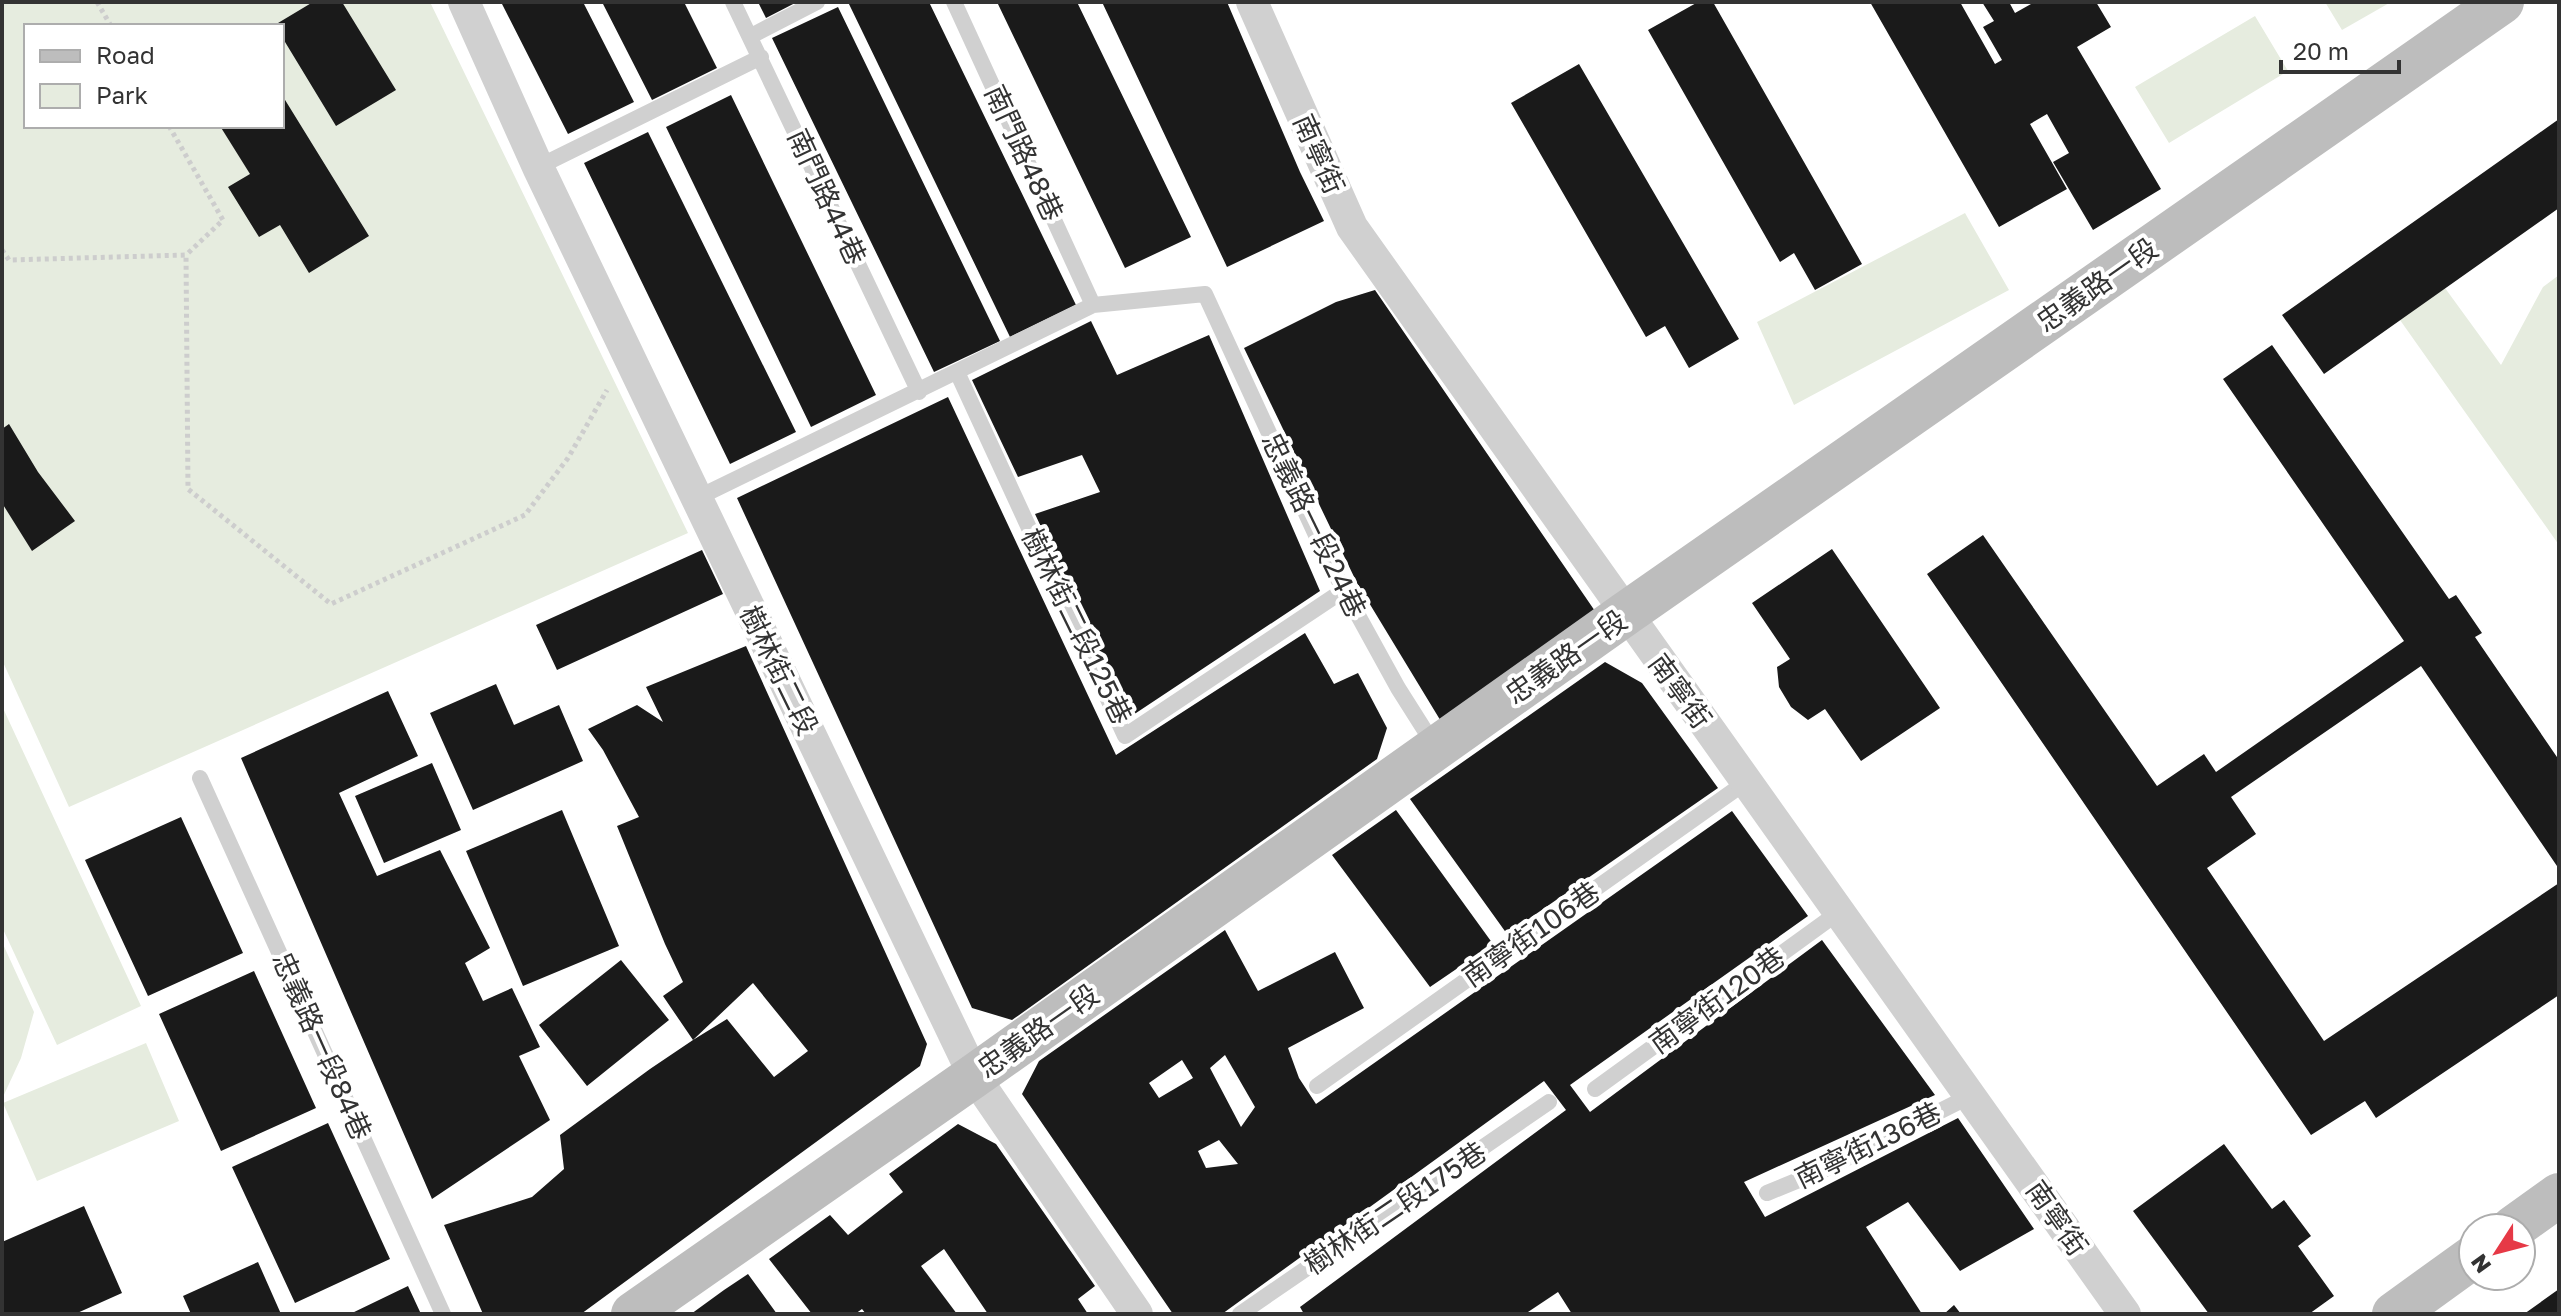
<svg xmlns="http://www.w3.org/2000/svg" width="2561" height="1316" font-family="'Golos Text','Noto Sans TC',sans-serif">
<rect width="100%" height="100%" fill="#fff"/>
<path fill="#e6ecdf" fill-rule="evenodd" d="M2,2H430L688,533L69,807L2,660ZM26,26H282V126H26Z
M2325,2H2391L2342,30Z
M2255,16L2288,71L2169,143L2135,87Z
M1965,213L2009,290L1794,405L1757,322Z
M2559,275V545L2400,320L2445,288L2501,365L2543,287Z
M2,706L141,1006L57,1045L2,927Z
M2,942L34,1012L21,1058L2,1099Z
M146,1043L179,1121L37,1181L3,1103Z"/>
<path fill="#1a1a1a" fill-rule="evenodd" d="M313,2H342L396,90L336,126L282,37V26H273Z
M501,2H583L634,102L568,134Z
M602,2H684L717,68L652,100Z
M758,2H797L766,18Z
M848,2H929L1076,305L1010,337Z
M997,2H1077L1191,237L1125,268Z
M1102,2H1227L1300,172L1324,221L1227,267Z
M1698,2H1713L1862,264L1815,290L1794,253L1780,262L1648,30Z
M1870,2H1960L1995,64L2002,60L1983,27L1994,21L1982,2H2009L2015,13L2031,4L2030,2H2096L2111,27L2077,47L2161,189L2093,230L2053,162L2069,153L2047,114L2030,124L2067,189L1999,227Z
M838,7L1000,341L934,372L772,38Z
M1579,64L1739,339L1689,368L1665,326L1646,337L1511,103Z
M282,95L369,236L309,273L280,225L259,237L228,187L250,174L220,126H282Z
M731,95L876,395L811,427L666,127Z
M2559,119V208L2324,374L2282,315Z
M648,132L796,432L730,464L584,163Z
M1375,290L1597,614L1442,723L1357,583L1244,348L1336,302Z
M1091,321L1117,375L1209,335L1320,591L1130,717L1035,514L1100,492L1082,455L1018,477L972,380Z
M2272,345L2449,599L2456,595L2482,633L2475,637L2559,760V869L2421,666L2231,797L2256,834L2207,868L2324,1041L2559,883V995L2376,1118L2365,1101L2311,1135L1927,574L1983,535L2157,786L2204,754L2216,772L2404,641L2223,379Z
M948,397L1116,755L1305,633L1334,684L1358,673L1387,728L1377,759L1012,1020L972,1008L737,498Z
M9,424L38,472L75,521L32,551L2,503V429Z
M1832,549L1940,708L1861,761L1825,709L1808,720L1791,707L1779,687L1777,667L1790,659L1752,603Z
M702,550L723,594L557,670L536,625Z
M746,646L927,1044L920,1066L581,1314H483L444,1225L532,1197L564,1169L560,1135L650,1069L693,1040L663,996L683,982L665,944L617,826L639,817L603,750L588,729L637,705L663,722L646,687ZM753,983L808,1051L774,1077L727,1019L693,1040Z
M1605,662L1642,683L1718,788L1507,934L1410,799Z
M496,684L514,725L559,705L583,761L473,810L430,713Z
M388,691L418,756L339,793L377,876L440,850L490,948L465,963L483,1001L512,988L540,1047L519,1056L550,1120L432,1199L241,758Z
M432,763L461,830L384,863L355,796Z
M562,810L619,946L523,986L466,851Z
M1396,810L1493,944L1430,987L1332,855Z
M1732,811L1808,916L1570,1085L1590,1112L1822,940L1935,1095L1744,1182L1765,1217L1958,1118L2034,1229L1960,1271L1908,1202L1866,1227L1922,1314H1572L1558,1292L1525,1314H1304L1300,1307L1566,1110L1544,1081L1222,1314H1173L1022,1094L1039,1061L1225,930L1258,991L1335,952L1364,1008L1288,1048L1299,1078L1316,1104ZM1225,1055L1255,1107L1241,1127L1210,1068ZM1182,1060L1193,1078L1159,1098L1149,1083ZM1219,1140L1238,1164L1206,1168L1198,1151Z
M181,817L243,953L148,996L85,860Z
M621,960L669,1020L587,1086L539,1025Z
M254,971L316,1108L221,1151L159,1014Z
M328,1123L390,1259L295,1303L232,1167Z
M958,1124L996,1144L1095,1286L1078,1299L1088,1314H988L944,1249L921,1266L957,1314H866L862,1309L855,1314H812L769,1259L830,1215L848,1235L903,1192L889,1174Z
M2224,1144L2272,1209L2284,1200L2311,1236L2298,1246L2334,1296L2309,1314H2209L2133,1211Z
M84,1206L122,1293L75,1314H2V1242Z
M258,1262L281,1314H191L183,1296Z
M748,1274L777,1314H691L724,1290Z
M408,1286L421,1314H350Z
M2559,1289V1314H2524Z
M1954,1305L1961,1314H1944Z"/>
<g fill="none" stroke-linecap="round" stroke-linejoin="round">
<path stroke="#cdcdcd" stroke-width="5" stroke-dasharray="4 4" stroke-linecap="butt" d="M97,2L111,26
M169,126L223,220L186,255
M2,250L9,260L186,255L188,489L331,604L525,515L568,458L607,390"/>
<path stroke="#d0d0d0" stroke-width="16" d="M733,2L919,392
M954,2L1093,305
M751,36L817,2
M538,167L761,57
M957,372L1125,736L1344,590
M697,498L1093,305L1205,294L1327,559L1398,688L1436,748
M200,778L443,1314
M1317,1086L1746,782
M1595,1089L1839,912
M1767,1193L1823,1170L1970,1096
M1240,1314L1549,1102"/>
<path stroke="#d0d0d0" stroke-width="32" d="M464,2L538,167L974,1076L1137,1314
M1252,2L1352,227L2125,1314"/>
<path stroke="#bdbdbd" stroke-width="44" d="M2513,1228L2559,1195
M633,1314L974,1076L1625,614L2502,2
M2394,1314L2473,1257"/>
</g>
<g text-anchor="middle" stroke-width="8" stroke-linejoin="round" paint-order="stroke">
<g font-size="28" fill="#333" stroke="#fff">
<text transform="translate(1024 153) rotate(65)" y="10">南門路48巷</text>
<text transform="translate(1319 154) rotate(66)" y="10">南寧街</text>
<text transform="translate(827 197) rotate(65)" y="10">南門路44巷</text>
<text transform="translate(2097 285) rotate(-35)" y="10">忠義路一段</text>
<text transform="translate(1314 525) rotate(64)" y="10">忠義路一段24巷</text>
<text transform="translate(1077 626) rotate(64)" y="10">樹林街二段125巷</text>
<text transform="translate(1566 657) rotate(-35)" y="10">忠義路一段</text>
<text transform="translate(779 670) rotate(64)" y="10">樹林街二段</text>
<text transform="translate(1680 691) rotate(54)" y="10">南寧街</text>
<text transform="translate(1531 934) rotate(-35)" y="10">南寧街106巷</text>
<text transform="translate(1717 1000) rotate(-36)" y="10">南寧街120巷</text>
<text transform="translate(1038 1031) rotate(-35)" y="10">忠義路一段</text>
<text transform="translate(322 1046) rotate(66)" y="10">忠義路一段84巷</text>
<text transform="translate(1868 1145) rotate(-26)" y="10">南寧街136巷</text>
<text transform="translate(1395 1208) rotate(-34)" y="10">樹林街二段175巷</text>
<text transform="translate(2057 1218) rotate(55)" y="10">南寧街</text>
</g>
</g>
<rect width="2561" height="1316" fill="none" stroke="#333333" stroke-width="8"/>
<rect x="24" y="24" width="260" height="104" fill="#ffffff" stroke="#adadad" stroke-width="2"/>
<rect x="40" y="50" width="40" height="12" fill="#bdbdbd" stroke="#adadad" stroke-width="2"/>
<text x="96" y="64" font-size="24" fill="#333333">Road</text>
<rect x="40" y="84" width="40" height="24" fill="#e6ecdf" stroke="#adadad" stroke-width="2"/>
<text x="96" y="104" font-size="24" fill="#333333">Park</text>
<g transform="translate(2497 1252) rotate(234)"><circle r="38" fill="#ffffff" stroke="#adadad" stroke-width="2"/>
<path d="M0-6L14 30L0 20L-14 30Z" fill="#e63946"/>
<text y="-12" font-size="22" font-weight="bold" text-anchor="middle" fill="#333333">N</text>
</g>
<path d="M2281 60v12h118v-12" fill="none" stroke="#333333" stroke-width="4"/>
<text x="2293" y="60" font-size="24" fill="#333333" stroke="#ffffff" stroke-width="6" paint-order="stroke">20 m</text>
</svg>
